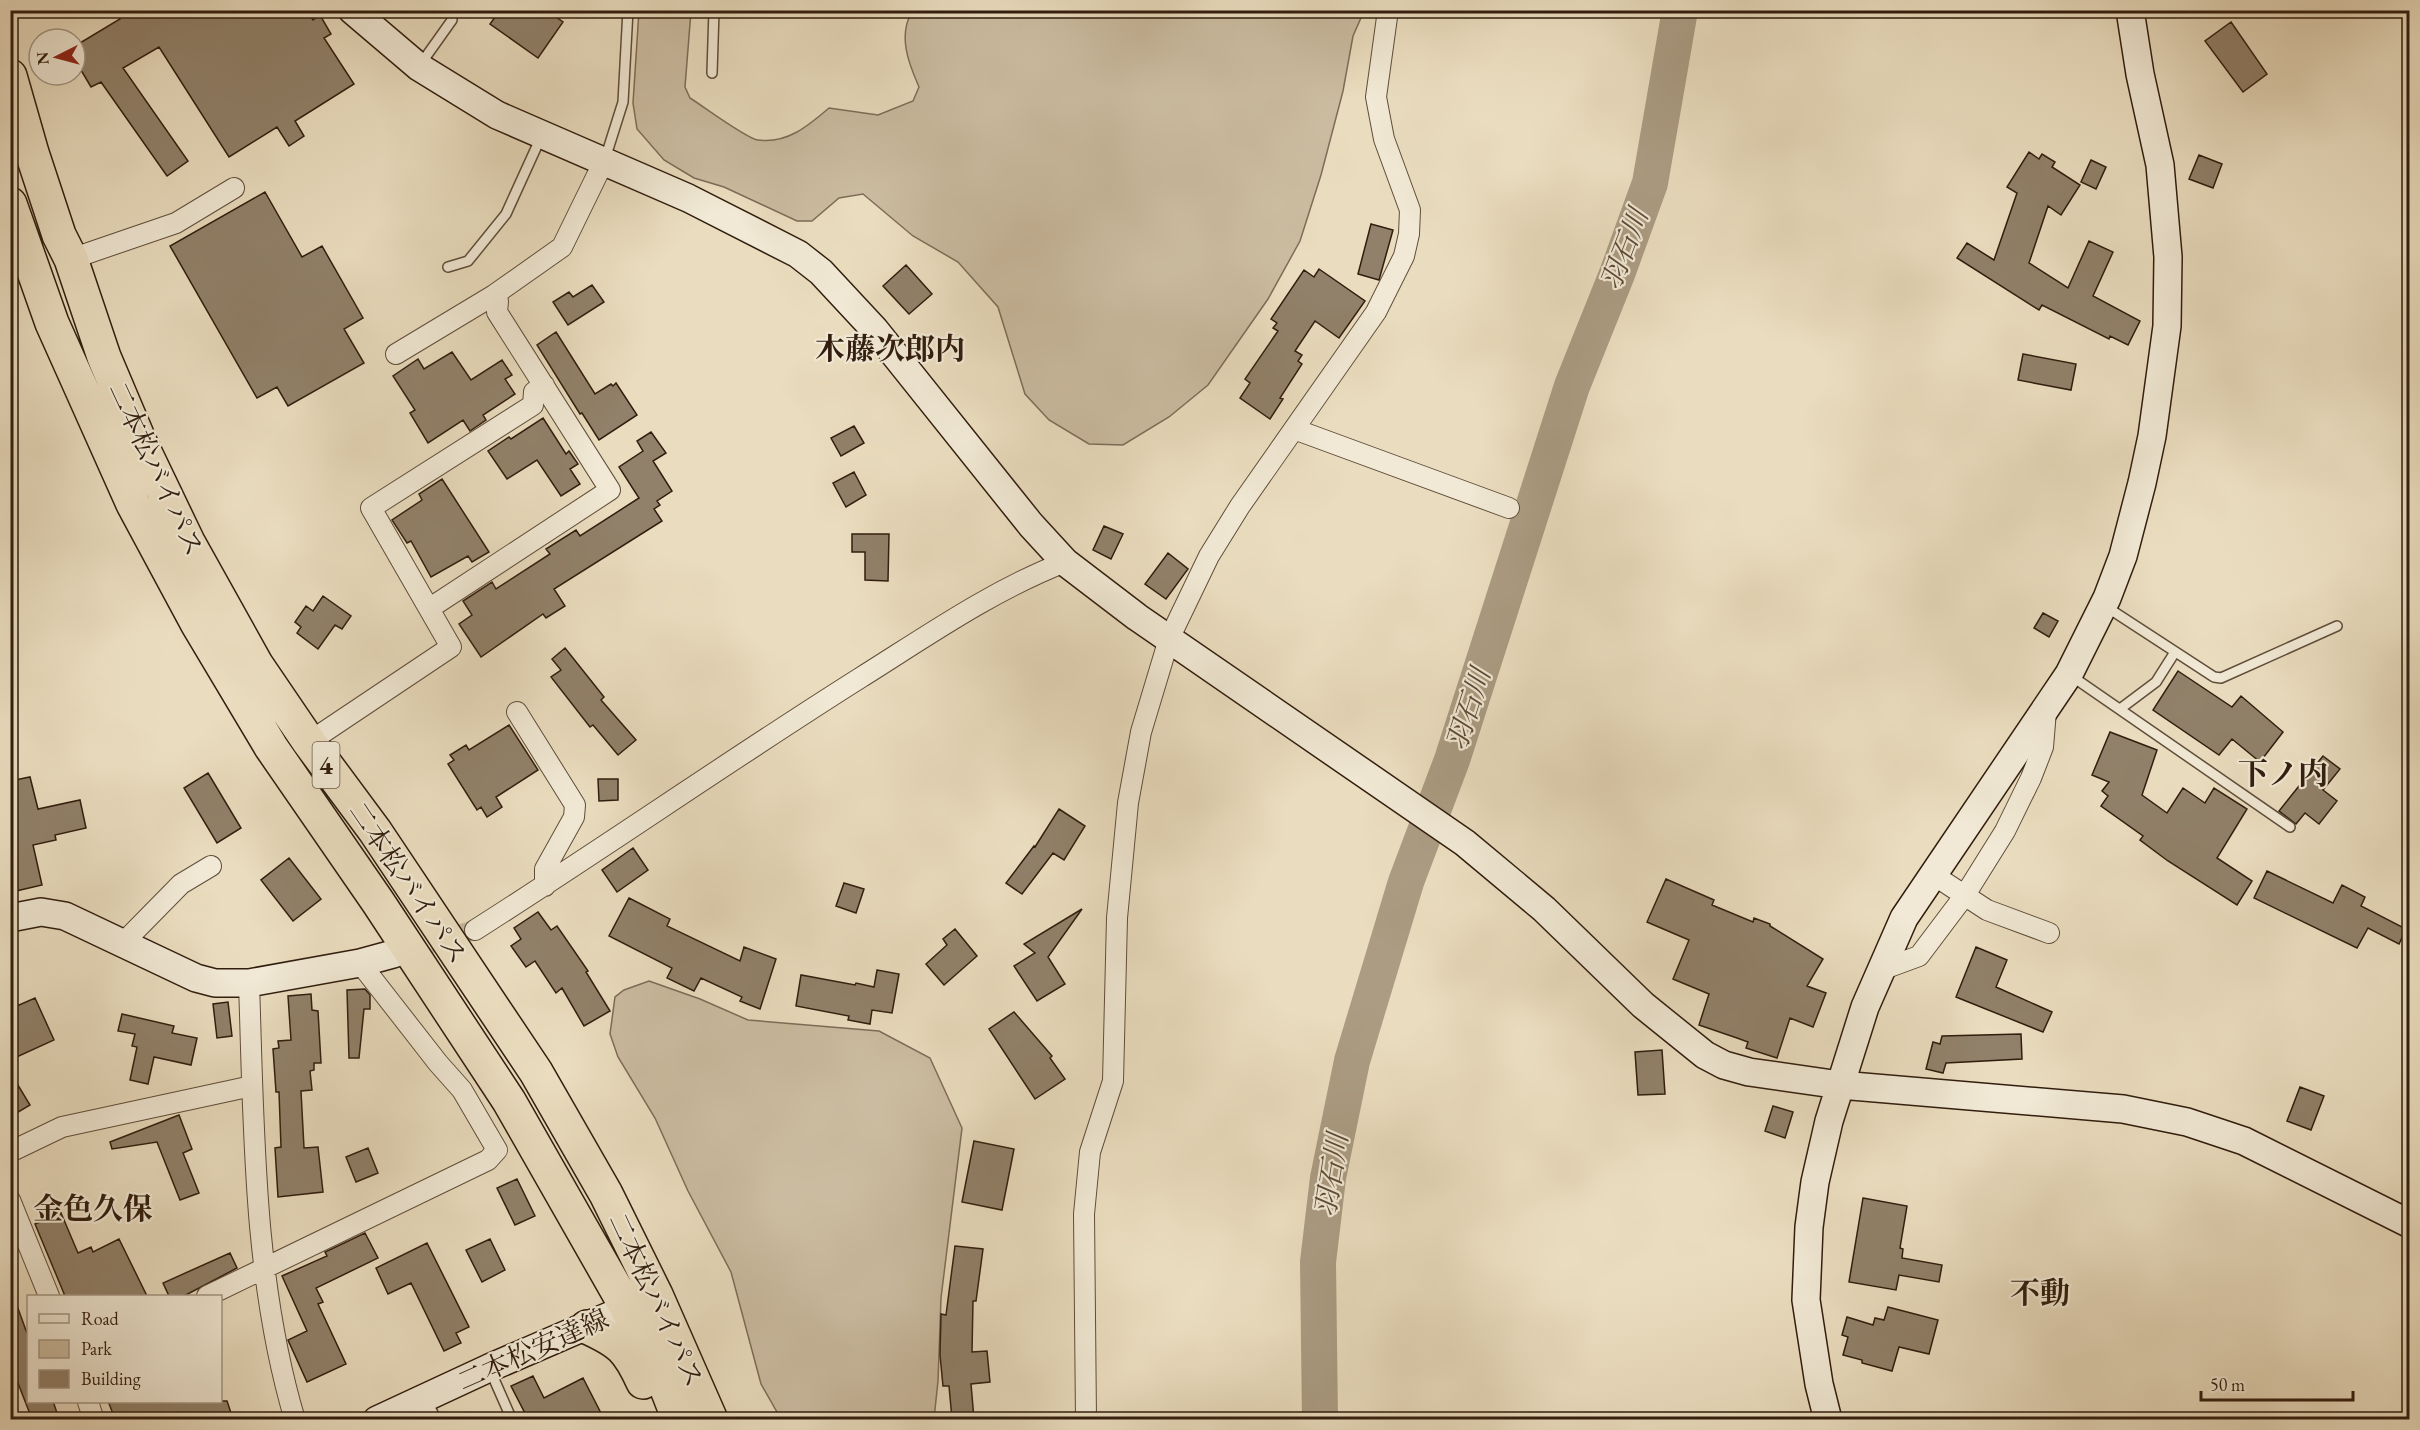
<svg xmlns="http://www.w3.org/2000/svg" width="2420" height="1430" font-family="'EB Garamond','Noto Serif JP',serif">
<rect width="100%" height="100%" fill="#eaddbf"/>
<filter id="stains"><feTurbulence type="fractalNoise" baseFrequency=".00333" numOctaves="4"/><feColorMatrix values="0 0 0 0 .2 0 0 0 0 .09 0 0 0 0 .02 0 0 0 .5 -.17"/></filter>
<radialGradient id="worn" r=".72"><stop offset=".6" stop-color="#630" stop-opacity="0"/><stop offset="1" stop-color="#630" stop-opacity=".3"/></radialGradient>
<path fill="#cbbca1" stroke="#7e6c58" stroke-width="1.5" d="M639,11H691L685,87L690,98C703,106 747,139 758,140C787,144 808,126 829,108L878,115L913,101L919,87C908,62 898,36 912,11H1364L1353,36L1343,91L1321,175L1300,241L1268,299L1208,385L1169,417L1123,445L1089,444L1049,420L1025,394L998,307L958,262L913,236L863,194L839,198L812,221H797L724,187L694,178L664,160L637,129L633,103Z
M649,981L700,999L748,1020L879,1031L930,1058L962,1128L941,1298L938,1381L934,1419H781L761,1384L731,1272L688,1191L655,1118L618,1057L610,1034L615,997L624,990Z"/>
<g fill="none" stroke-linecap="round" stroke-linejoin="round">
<path stroke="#ab9c83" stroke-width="36" d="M1320,1420L1318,1262L1328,1178L1352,1061L1406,882L1452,760L1572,386L1617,274L1650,183L1680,10"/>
</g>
<path fill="#91816a" stroke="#311d0e" stroke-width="1.5" d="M115,10H266L270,17L280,10H307L313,20L320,15L331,34L324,38L354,84L295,121L304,136L289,146L277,127L229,157L159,47L123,68L188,161L167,176L101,82L91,87L75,60V46L120,19Z
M500,10H546L563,22L538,58L490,24Z
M2231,22L2267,74L2243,92L2205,41Z
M2029,152L2039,159L2042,154L2055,162L2052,167L2080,185L2061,215L2048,206L2029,263L2068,288L2089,241L2113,252L2093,296L2140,321L2128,345L2110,336L2109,339L2042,305L2039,310L1957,258L1967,243L1994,260L2017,193L2007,187Z
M2199,155L2222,164L2213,188L2189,179Z
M2091,160L2106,167L2096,189L2081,182Z
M265,192L302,257L322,246L363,318L344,329L364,363L288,406L277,387L257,398L170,246Z
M1371,224L1393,230L1379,280L1358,274Z
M906,265L932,294L909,314L883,286Z
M1319,269L1365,301L1339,338L1315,321L1295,351L1302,355L1298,361L1302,364L1280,398L1283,399L1270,419L1240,398L1250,383L1245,379L1278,331L1273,328L1277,323L1271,319L1304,270L1314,277Z
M592,285L604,302L568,325L553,302L569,292L573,297Z
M556,332L595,394L611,384L613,386L616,383L637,415L599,440L582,413L580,414L537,345Z
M452,352L471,380L502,360L512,375L505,379L515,394L483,415L486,420L470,431L463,420L428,443L410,413L415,410L393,376L418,359L424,369Z
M2023,354L2076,364L2071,390L2018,380Z
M543,418L566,454L569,451L578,464L570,469L580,484L561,496L537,460L507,479L488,451L509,437L511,439Z
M854,426L864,443L841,456L831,438Z
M651,432L666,453L653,461L672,491L657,501L660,505L654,509L662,521L554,589L565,606L546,618L543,614L481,657L459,624L472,615L463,601L492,582L496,589L550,554L546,549L576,530L580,536L639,498L619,467L643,451L637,441Z
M854,472L866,495L846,507L833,483Z
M442,479L489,552L472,562L468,556L431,577L411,541L407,543L392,520L422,500L419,494Z
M1104,526L1123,534L1111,559L1093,550Z
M852,534H889L888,581L865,580V552H852Z
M1168,553L1188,569L1166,599L1145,584Z
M323,596L351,616L342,629L335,625L318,649L297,633L301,627L295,622L306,606L313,611Z
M2043,613L2058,621L2049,637L2034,628Z
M565,648L604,697L601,700L636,740L618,755L593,725L590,727L551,677L561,670L552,659Z
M2178,671L2232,707L2241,696L2283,732L2260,762L2232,739L2219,755L2153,710Z
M509,725L538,770L496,797L502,807L487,817L481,807L477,810L448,764L454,760L450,755L466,745L469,750Z
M2110,732L2157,750L2142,795L2167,813L2183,788L2205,803L2214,788L2247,809L2217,858L2252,881L2237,905L2168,861L2140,840L2143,836L2101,806L2108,796L2102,791L2109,782L2092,775Z
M2323,756L2340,769L2323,790L2337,801L2319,824L2305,813L2296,824L2279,811Z
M208,773L241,828L217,843L184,788Z
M30,777L38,809L80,800L86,828L55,835L56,840L33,845L42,885L16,891L10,869V781Z
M598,779H618V800L599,801Z
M1059,809L1085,826L1064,860L1053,853L1022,894L1006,883L1034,846L1035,847Z
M633,848L648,870L617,892L602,870Z
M289,858L321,899L293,921L261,880Z
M2267,871L2333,903L2342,885L2365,897L2361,906L2406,929L2399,944L2368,928L2357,948L2254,898Z
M1666,879L1714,900L1712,905L1753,922L1754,918L1770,924V926L1823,959L1807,986L1826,993L1813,1027L1790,1018L1777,1058L1746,1048L1748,1042L1737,1038L1699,1025L1709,994L1673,979L1689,940L1647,922Z
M844,883L864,889L856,913L836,906Z
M629,898L670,919L667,926L740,961L744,947L776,959L760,1009L740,1001L742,997L701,978L694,991L667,978L672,968L609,936Z
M1082,909L1048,957L1065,984L1037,1001L1014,966L1035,953L1024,944Z
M538,912L551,930L557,926L588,971L586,972L610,1011L584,1026L562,988L556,993L535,961L526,967L511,946L521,939L514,928Z
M955,929L977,956L944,985L926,964L947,945L943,939Z
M1976,947L2007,960L1996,987L2052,1012L2043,1032L1956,997Z
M877,970L899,974L892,1013L872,1010L870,1024L848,1020L849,1016L796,1006L801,975L855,985L856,983L874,987Z
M365,989L370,995V1009H364L359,1058H349L347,990Z
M311,994L312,1010L318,1011L321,1063H314V1070L310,1071L312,1090L301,1091L304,1148L318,1147L323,1192L278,1197L275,1148L281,1147L279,1092H276L273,1049L279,1048L278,1041L291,1040L288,996Z
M35,998L54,1040L10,1060V1009Z
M228,1002L232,1036L217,1038L213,1004Z
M1014,1012L1052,1056L1050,1058L1065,1079L1035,1099L989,1029Z
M122,1014L174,1026L172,1033L197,1038L191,1065L154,1057L148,1084L130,1080L137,1047L132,1046L135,1034L118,1031Z
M2021,1034L2022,1059L1946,1063L1943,1073L1926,1069L1933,1042L1940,1044L1942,1036Z
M1662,1050L1665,1094L1638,1095L1635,1052Z
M10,1072L30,1105L10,1117Z
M2300,1087L2324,1096L2311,1130L2287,1121Z
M1773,1106L1793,1112L1785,1138L1765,1131Z
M179,1115L192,1149L183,1153L199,1193L180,1200L157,1142L112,1149L110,1142Z
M974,1141L1014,1149L1002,1210L962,1202Z
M368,1148L378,1173L356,1182L346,1157Z
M517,1179L535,1216L515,1225L497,1188Z
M1863,1198L1907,1206L1900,1248L1903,1249L1902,1258L1942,1265L1939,1282L1899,1275L1896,1290L1849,1282Z
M61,1213L78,1253L91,1247L93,1252L119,1239L147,1296H65L35,1224Z
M365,1233L378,1258L316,1288L323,1302L318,1304L346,1364L307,1382L288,1340L307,1331L282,1276L327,1256L325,1252Z
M490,1239L505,1270L482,1282L466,1250Z
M427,1243L469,1327L456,1333L461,1343L444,1351L411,1283L388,1294L376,1268Z
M955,1246L983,1249L976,1301H973L972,1352L987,1351L990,1382L971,1384L974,1419H952L949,1386H943L940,1355L941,1314L946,1315Z
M230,1253L237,1268L184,1296H169L163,1283Z
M10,1292H12L28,1336V1401H53L59,1419H32L14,1373L10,1374Z
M1888,1307L1938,1320L1929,1354L1899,1347L1892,1371L1862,1363V1360L1843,1355L1848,1337L1842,1335L1847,1317L1873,1325L1875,1318L1884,1320Z
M533,1376L544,1398L583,1378L604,1419H528L511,1386Z
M108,1401H227L233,1419H115Z"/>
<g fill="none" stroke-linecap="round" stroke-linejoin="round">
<path stroke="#c5b79c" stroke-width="20" stroke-dasharray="20 10" stroke-linecap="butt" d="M401,952L475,930"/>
<g stroke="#5f4d3a" stroke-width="12">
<path id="lane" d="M87,11L88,10
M420,65L452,20
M712,73L714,10
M605,159L623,102L628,10
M448,267L468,261L506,214L541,137
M2105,606L2214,677L2221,678L2337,626
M2070,675L2290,827
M2120,709L2156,682L2175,652
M490,1370L512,1420
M427,1400L436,1420"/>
</g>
<g stroke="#5f4d3a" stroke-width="22">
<path id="street" d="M71,259L176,223L234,188
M396,354L494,295L562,247L604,161
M1294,429L1509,508
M430,608L610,490L497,312L498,301L494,295
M517,712L575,805L574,817L545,869V886
M309,742L451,647L371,508L533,405L534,392L544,385
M1932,874L1987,910L2049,933
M475,930C604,848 730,760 860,678C927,636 991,591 1065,562
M123,943L181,884L211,866
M1881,970L1919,956L1965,895L2005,831L2031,778L2043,747L2046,711
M249,983C254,1129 253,1279 295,1420
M10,1152L62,1127L252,1086
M10,1200L49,1296
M207,1296L488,1160L497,1150L462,1090L438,1063L360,963
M88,1402L94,1420
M1086,1420L1084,1214L1090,1152L1113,1081L1117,918L1128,803L1141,732L1169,639L1209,556L1240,506L1376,312L1404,256L1409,234L1410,210L1384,139L1376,97L1388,10"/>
</g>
<g stroke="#311d0e" stroke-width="30">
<path id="secondary" d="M352,10L419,67L497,115L688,198L798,254L821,272L875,330L1031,525L1065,562L1137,617L1465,843L1544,909L1643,1005L1705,1055L1724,1065L1749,1072L1840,1085L2123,1109L2187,1122L2244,1141L2410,1224
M10,918L41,912L65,916L196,978L215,983H249L360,963L393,954
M377,1420L489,1368L644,1301
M1828,1420L1819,1384L1806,1300L1809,1227L1815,1182L1829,1121L1865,1007L1904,918L2069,674L2107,598L2123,556L2142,483L2152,436L2167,326L2168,257L2160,165L2140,74L2130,10"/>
</g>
<g stroke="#311d0e" stroke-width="36">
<path id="highway" d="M10,76L32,153L59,235L71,259L104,357L140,442L188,542L256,664L309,742L375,831L536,1072L606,1194L656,1295L711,1420
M10,204L52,323L78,381L133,504L197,623L271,747L378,902L509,1101L627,1308L665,1384L679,1420
M587,1327C620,1342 628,1349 643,1382"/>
</g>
<use href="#lane" stroke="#f1e9d5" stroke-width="9"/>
<use href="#street" stroke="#f1e9d5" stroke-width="20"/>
<use href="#secondary" stroke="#f1e9d5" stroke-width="27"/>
<use href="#highway" stroke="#eaddbf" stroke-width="33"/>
</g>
<g text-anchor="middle" stroke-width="4.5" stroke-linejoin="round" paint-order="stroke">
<rect fill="#f1e9d5" stroke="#6b5a4a" stroke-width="1.5" x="312.5" y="742" width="27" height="46" rx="4.5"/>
<g font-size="26" font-weight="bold" fill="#311d0e">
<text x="326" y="774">4</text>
</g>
<g font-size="27" fill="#311d0e" stroke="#f1e9d5">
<text transform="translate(156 469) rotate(65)" y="9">二本松バイパス</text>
<text transform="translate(408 883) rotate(56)" y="9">二本松バイパス</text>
<text transform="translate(656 1300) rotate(65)" y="9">二本松バイパス</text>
<text transform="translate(533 1350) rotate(-24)" y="9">二本松安達線</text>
</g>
<g font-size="28" font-style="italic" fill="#5c4937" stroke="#f1e9d5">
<text transform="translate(1624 249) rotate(-69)" y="10">羽石川</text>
<text transform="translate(1468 709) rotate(-72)" y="10">羽石川</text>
<text transform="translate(1331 1175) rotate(-81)" y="10">羽石川</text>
</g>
<g font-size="30" font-weight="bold" fill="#311d0e" stroke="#f1e9d5">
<text x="890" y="359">木藤次郎内</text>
<text x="2283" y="784">下ノ内</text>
<text x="93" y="1219">金色久保</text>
<text x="2040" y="1303">不動</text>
</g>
</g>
<rect width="2420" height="1430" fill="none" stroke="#eaddbf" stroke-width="36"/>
<rect x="12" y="12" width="2396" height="1406" fill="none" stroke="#311d0e" stroke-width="3"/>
<rect x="18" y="18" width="2384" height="1394" fill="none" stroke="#311d0e" stroke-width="1.5"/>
<rect x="27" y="1295" width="195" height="108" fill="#f1e9d5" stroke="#a49785" stroke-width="1.5"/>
<rect x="39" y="1314" width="30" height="9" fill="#f1e9d5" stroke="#a49785" stroke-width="1.5"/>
<text x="81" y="1325" font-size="18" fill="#311d0e">Road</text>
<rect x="39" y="1340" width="30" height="18" fill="#cbbca1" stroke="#a49785" stroke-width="1.5"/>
<text x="81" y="1355" font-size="18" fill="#311d0e">Park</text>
<rect x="39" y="1370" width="30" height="18" fill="#91816a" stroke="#a49785" stroke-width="1.5"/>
<text x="81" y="1385" font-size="18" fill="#311d0e">Building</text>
<g transform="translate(57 57) rotate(264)"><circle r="28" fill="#f1e9d5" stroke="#a49785" stroke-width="1.5"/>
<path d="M0-4.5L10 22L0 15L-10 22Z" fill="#8f2418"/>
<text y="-9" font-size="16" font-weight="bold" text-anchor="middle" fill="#311d0e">N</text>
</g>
<path d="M2201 1391v9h152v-9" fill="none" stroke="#311d0e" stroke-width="3"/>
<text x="2210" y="1391" font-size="18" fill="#311d0e" stroke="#f1e9d5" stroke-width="4.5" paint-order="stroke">50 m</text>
<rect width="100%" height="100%" filter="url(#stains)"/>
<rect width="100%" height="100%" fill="url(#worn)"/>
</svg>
